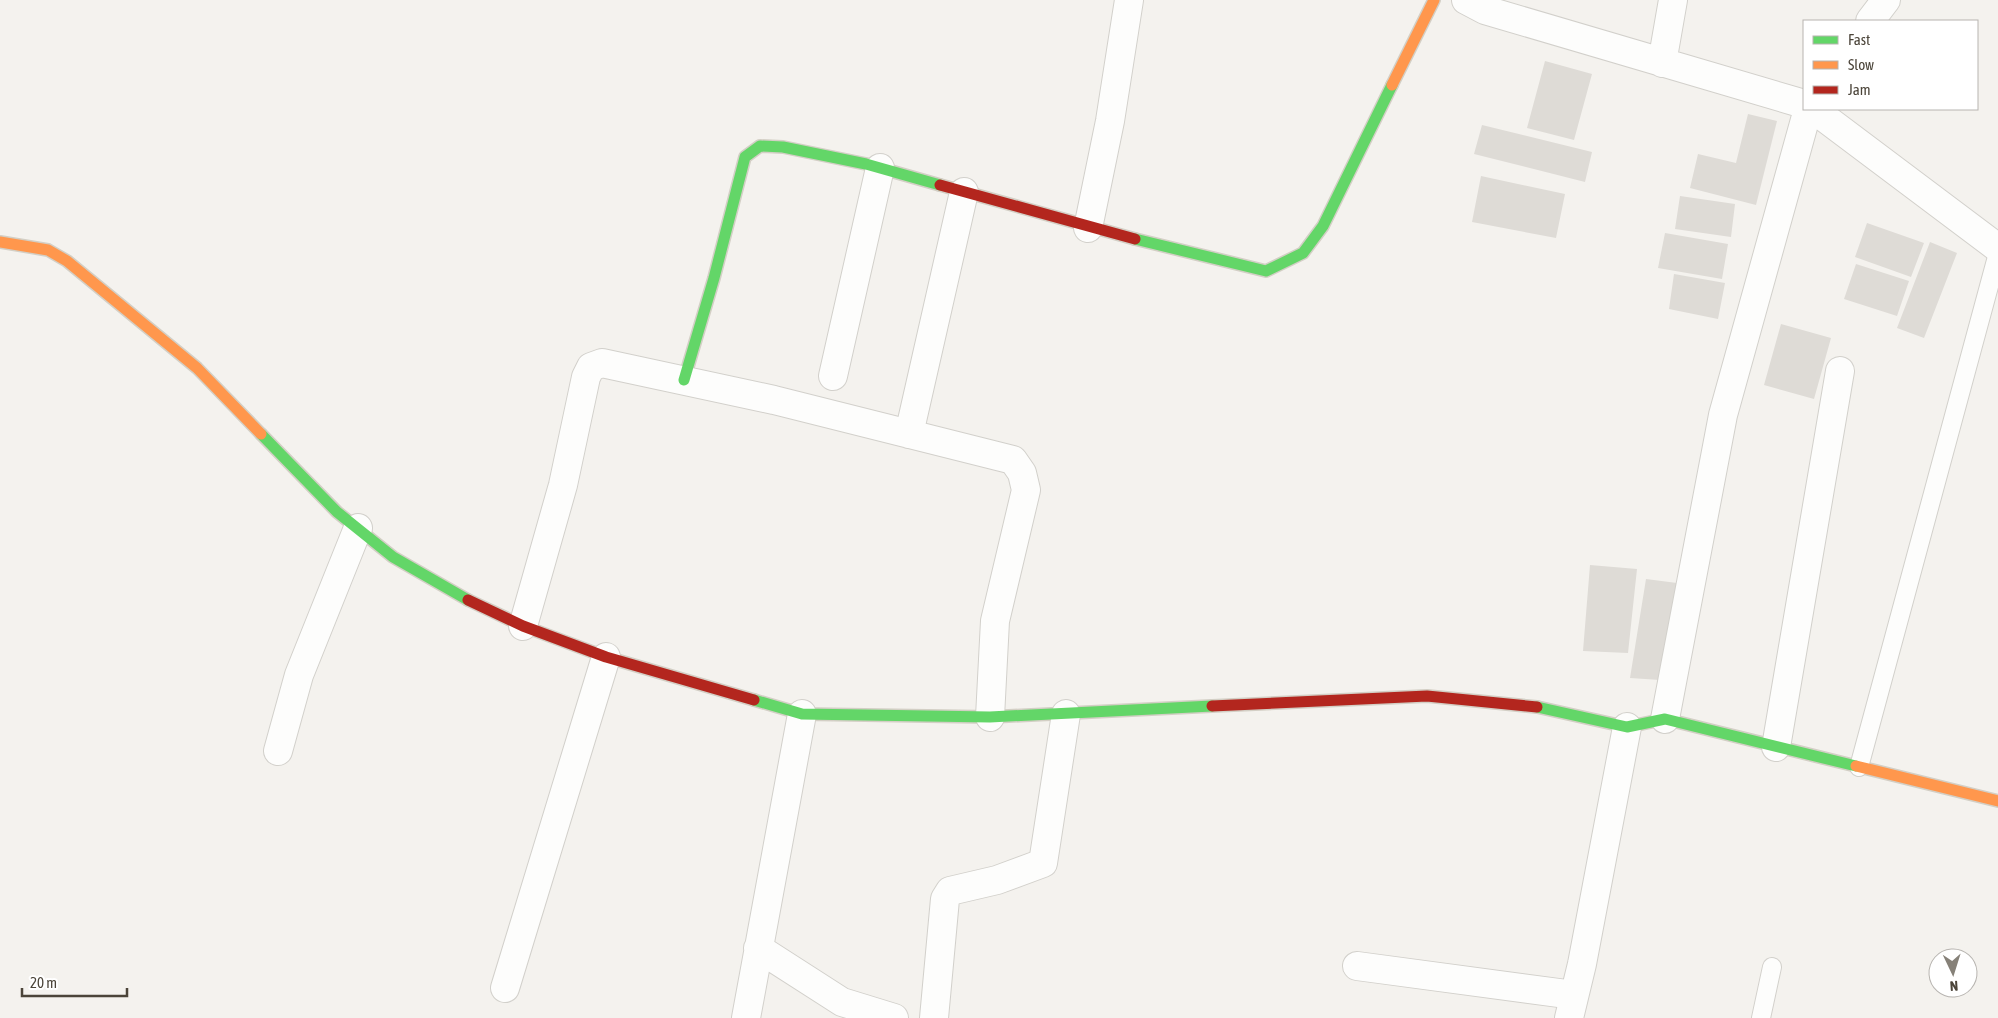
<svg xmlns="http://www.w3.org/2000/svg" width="1998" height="1018" font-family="'Asap Condensed',sans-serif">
<rect width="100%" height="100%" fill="#f4f2ee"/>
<path fill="#dedbd6" d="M1545,61L1592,74L1574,140L1527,128Z
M1748,114L1777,121L1756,205L1690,188L1698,154L1736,163Z
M1482,125L1592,152L1585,182L1474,154Z
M1481,176L1565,194L1556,238L1472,222Z
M1680,196L1735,204L1731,237L1675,229Z
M1867,223L1924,243L1911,277L1855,257Z
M1665,233L1728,244L1722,279L1658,268Z
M1930,242L1957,253L1924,338L1897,328Z
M1856,264L1909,281L1897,316L1844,299Z
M1674,274L1725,283L1718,319L1669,309Z
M1781,324L1831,338L1814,399L1764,385Z
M1590,565L1637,569L1628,653L1583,651Z
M1646,579L1677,583L1660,680L1630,678Z"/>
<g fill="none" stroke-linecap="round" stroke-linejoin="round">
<g stroke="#d2d0cb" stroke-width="20">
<path id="lane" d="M1859,767L1998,253
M1761,1018L1772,967"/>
</g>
<g stroke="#d2d0cb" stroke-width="30">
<path id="street" d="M1466,0L1485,10L1804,104
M1870,21L1886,0
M1662,63L1673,0
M1813,109L1998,248
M1088,228L1110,121L1129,0
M833,376L880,168
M909,434L964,192
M523,626L563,485L586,377L591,367L602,363L774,400L1013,460L1022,473L1026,490L995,621L990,717
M1665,719L1723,415L1808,109
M1776,747L1840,371
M278,751L299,675L358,528
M758,948L842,1002L894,1018
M1357,966L1574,995
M505,988L606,657
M746,1018L802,714
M934,1018L945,899L950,891L997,880L1043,863L1066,714
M1569,1018L1582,964L1627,727"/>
</g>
<g stroke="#d3cfc5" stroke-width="14">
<path id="fast" d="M1135,239L1266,271L1303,253L1323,226L1392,85
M684,380L714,278L745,157L760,146L783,147L866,164L940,185
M261,434L337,512L393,557L468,600
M754,700L802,714L990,717L1212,706
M1537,707L1627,727L1665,719L1856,766"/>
</g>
<g stroke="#d3cfc5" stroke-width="14">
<path id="slow" d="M1392,85L1434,0
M0,242L48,250L67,261L197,368L261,434
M1856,766L1998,801"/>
</g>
<g stroke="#d3cfc5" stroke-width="14">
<path id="jam" d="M940,185L1135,239
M468,600L523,626L606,657L754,700
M1212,706L1427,696L1537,707"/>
</g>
<use href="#lane" stroke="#fdfdfc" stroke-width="18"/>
<use href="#street" stroke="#fdfdfc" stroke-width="28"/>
<use href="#fast" stroke="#63d668" stroke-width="11"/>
<use href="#slow" stroke="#ff974d" stroke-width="11"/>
<use href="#jam" stroke="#b3261e" stroke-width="11"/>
</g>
<rect x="1803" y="20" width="175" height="90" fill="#ffffff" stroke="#b7b4b0"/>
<rect x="1813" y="36" width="25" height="8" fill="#63d668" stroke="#b7b4b0"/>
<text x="1848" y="45" font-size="15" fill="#4b4439">Fast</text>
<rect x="1813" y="61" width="25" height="8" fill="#ff974d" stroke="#b7b4b0"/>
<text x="1848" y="70" font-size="15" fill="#4b4439">Slow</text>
<rect x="1813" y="86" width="25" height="8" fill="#b3261e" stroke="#b7b4b0"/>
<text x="1848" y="95" font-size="15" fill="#4b4439">Jam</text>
<g transform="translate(1953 973) rotate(176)"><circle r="24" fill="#ffffff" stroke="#b7b4b0"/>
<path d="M0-4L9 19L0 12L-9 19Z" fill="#868178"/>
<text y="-8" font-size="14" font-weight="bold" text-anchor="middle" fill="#4b4439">N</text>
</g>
<path d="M22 988v8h105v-8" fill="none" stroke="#4b4439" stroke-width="2.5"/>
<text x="30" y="988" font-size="15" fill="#4b4439" stroke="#ffffff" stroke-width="4" paint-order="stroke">20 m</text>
</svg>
